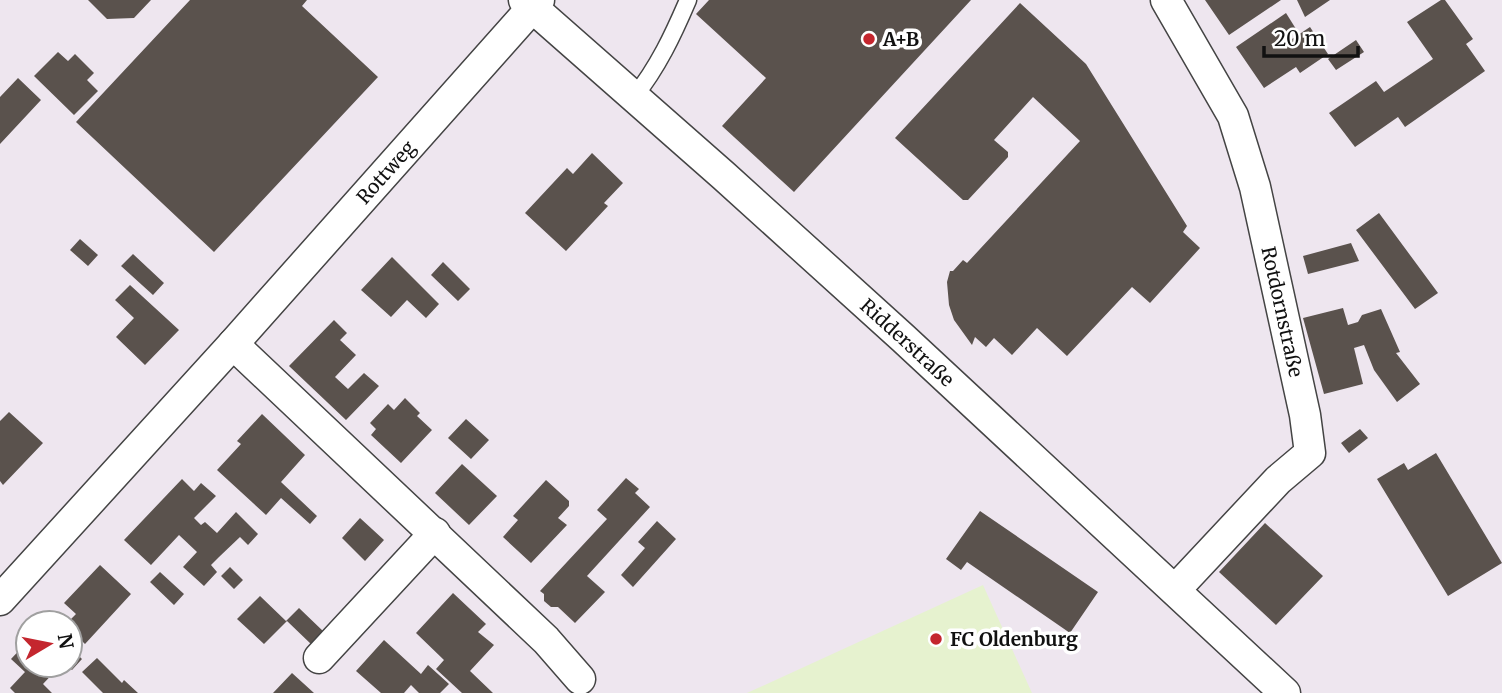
<svg xmlns="http://www.w3.org/2000/svg" width="1502" height="693" font-family="Merriweather,serif">
<rect width="100%" height="100%" fill="#fffdf5"/>
<path fill="#eee6ef" fill-rule="evenodd" d="M0,0H1502V693H0ZM28,623H70V665H28Z"/>
<path fill="#e6f2cf" d="M983,585L1032,693H747Z"/>
<path fill="#5a524d" d="M88,0H151L134,18L107,19Z
M190,0H307L302,6L378,77L214,252L76,122Z
M709,0H971L794,192L722,126L766,78L696,14Z
M1205,0H1281L1229,35Z
M1297,0H1330L1305,17Z
M1441,0H1445L1473,39L1466,44L1485,71L1405,127L1398,117L1355,147L1329,113L1376,81L1384,92L1433,59L1407,22Z
M1020,3L1086,64L1187,226L1183,232L1200,248L1150,303L1132,287L1067,356L1037,328L1012,355L994,338L986,347L975,337L972,345L954,320L949,305L947,282L950,271H953L963,260L967,263L1080,141L1033,97L994,140L1008,152V157L968,200H963L895,138Z
M1286,13L1296,29L1280,40L1283,45L1310,27L1328,54L1300,73L1296,67L1264,88L1236,47Z
M1356,40L1364,52L1336,70L1328,59Z
M58,52L68,61L75,54L94,73L87,80L98,91L74,115L34,76Z
M18,78L41,100L0,144V97Z
M592,153L623,183L604,203L608,206L566,251L525,213L567,168L573,174Z
M1379,213L1438,293L1415,309L1356,230Z
M80,239L98,255L88,266L70,250Z
M1351,243L1359,261L1308,274L1303,256Z
M133,254L164,283L153,295L121,266Z
M392,257L439,304L426,318L407,300L391,317L361,290Z
M443,262L470,289L458,301L431,275Z
M130,285L179,330L145,365L116,337L134,318L115,300Z
M1343,308L1348,325L1358,322L1362,315L1381,309L1400,352L1396,353L1420,384L1397,402L1374,370L1364,345L1354,348L1363,384L1324,394L1303,318Z
M334,320L347,333L340,340L356,355L335,377L348,389L364,373L379,386L346,420L289,366Z
M405,398L420,413L417,416L432,430L401,463L371,435L376,429L370,423L388,404L394,410Z
M9,412L43,443L3,485L0,481V421Z
M262,414L305,455L281,482L317,516L310,524L281,498L266,515L217,470L241,444L237,441Z
M466,419L489,440L471,459L448,438Z
M1360,429L1368,438L1349,453L1341,443Z
M1436,453L1502,563L1448,596L1377,479L1404,463L1408,470Z
M462,464L497,496L469,525L435,493Z
M626,478L639,489L635,493L650,507L587,576L605,592L575,623L558,607H551L544,601V594L540,591L607,519L597,510Z
M182,479L194,491L201,483L216,496L194,518L201,525L205,522L217,533L236,512L258,534L248,545L240,537L219,557L211,565L217,572L204,586L183,567L197,552L179,535L151,565L124,540Z
M546,480L569,501V506L558,518L567,525L531,563L503,537L518,520L513,516Z
M980,511L1098,592L1070,633L967,562L961,570L946,559Z
M360,518L384,540L365,561L342,538Z
M657,521L676,539L633,587L621,575L645,548L638,542Z
M1265,523L1323,576L1276,625L1219,572Z
M100,565L131,594L85,644L70,629V623H67L76,614L64,603Z
M230,567L243,580L234,589L221,576Z
M160,572L184,594L174,605L150,582Z
M453,593L486,624L478,632L494,645L470,671L493,693H462L436,669L444,660L416,633Z
M260,596L286,621L299,608L324,632L312,645L287,621L264,644L237,619Z
M384,640L421,674L428,665L449,684L440,693H419L411,685L404,693H381L356,671Z
M28,641V665H61L43,684L52,693H15L10,688L25,672L11,659Z
M70,647L82,659L72,670L66,665H70Z
M97,658L122,683L124,680L138,693H103L82,672Z
M292,673L314,693H273Z"/>
<g fill="none" stroke-linecap="round" stroke-linejoin="round">
<g stroke="#444" stroke-width="19">
<path id="lane" d="M634,97C658,67 673,35 688,0"/>
</g>
<g stroke="#444" stroke-width="33">
<g id="street">
<path id="s1" d="M524,0L724,176L903,338L1285,693"/>
<path id="s2" d="M1166,0L1233,116L1255,187L1305,415L1310,453L1278,480L1175,590"/>
<path d="M233,344L546,640L580,679"/>
<path id="s3" d="M0,600L233,344L539,0"/>
<path d="M319,658L435,533"/>
</g>
</g>
<use href="#lane" stroke="#fff" stroke-width="16"/>
<use href="#street" stroke="#fff" stroke-width="30"/>
</g>
<g fill="#c4262e" stroke="#fff" stroke-width="2.5">
<circle cx="869" cy="39" r="7"/>
<circle cx="936" cy="639" r="7"/>
</g>
<g text-anchor="middle" stroke-width="7" stroke-linejoin="round" paint-order="stroke">
<g font-size="19" font-weight="bold" fill="#111" stroke="#fff" text-anchor="start">
<text x="883" y="46">A+B</text>
<text x="950" y="646">FC Oldenburg</text>
</g>
<g font-size="19" fill="#111" stroke="#fff">
<text dy="7" stroke="none"><textPath href="#s3" startOffset="576">Rottweg</textPath></text>
<text dy="7" stroke="none"><textPath href="#s2" startOffset="336">Rotdornstraße</textPath></text>
<text dy="7" stroke="none"><textPath href="#s1" startOffset="514">Ridderstraße</textPath></text>
</g>
</g>
<g transform="translate(49 644) rotate(80)"><circle r="33" fill="#ffffff" stroke="#a0a0a0" stroke-width="2"/>
<path d="M0-5L12 26L0 18L-12 26Z" fill="#c4262e"/>
<text y="-10" font-size="19" font-weight="bold" text-anchor="middle" fill="#111111">N</text>
</g>
<path d="M1264 46v10h94v-10" fill="none" stroke="#111111" stroke-width="3.5"/>
<text x="1274" y="46" font-size="21" fill="#111111" stroke="#ffffff" stroke-width="5" paint-order="stroke">20 m</text>
</svg>
